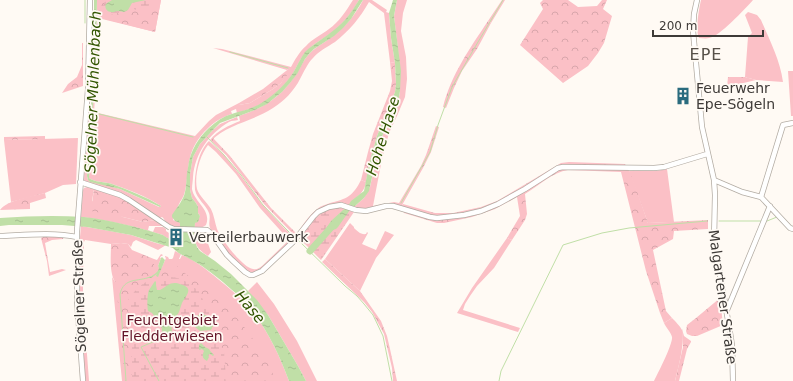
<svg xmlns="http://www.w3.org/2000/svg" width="793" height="381" font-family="'DejaVu Sans',sans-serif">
<defs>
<pattern id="forest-crowns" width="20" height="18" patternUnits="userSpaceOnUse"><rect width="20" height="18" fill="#fbc0c6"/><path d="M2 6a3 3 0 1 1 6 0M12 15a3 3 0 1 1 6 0" fill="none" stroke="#d8a6ab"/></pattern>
<pattern id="wetland-marsh" width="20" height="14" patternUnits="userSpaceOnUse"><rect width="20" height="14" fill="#fbc0c6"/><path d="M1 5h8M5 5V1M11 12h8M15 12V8" fill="none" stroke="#d8a6ab"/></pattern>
<pattern id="water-ripples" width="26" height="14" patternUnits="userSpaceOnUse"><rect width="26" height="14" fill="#c0dfa7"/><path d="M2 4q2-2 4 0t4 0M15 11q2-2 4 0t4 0" fill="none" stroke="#a6c090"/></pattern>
</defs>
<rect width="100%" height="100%" fill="#fffaf4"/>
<path fill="#fbc0c6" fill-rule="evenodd" d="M97,0H161L155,32L98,18V53L94,112L195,136L209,121L216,115L239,103V105L250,103L273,89L281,83L290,68L287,70L213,48L222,49L291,67C295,60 299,52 306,46C312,39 321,35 329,29C339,22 346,11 353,0H359C352,12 345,22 334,31C325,38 314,43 307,51C300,58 297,67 292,75C283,88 270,100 255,107C250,109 243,111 237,113L236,109L231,111L232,114C214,119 197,136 191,154C187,166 188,179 185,191C184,196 182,199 180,202C177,208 175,214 173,220L175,221L181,222L180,227C175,227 169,226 166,222C164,220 164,218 162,217L160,218H158C146,210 133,199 121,193C110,189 96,186 85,182L84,180L88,115H90L87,176L88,180L120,189L159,207L161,206C146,196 129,190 112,184C106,182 93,182 89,178L96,53Z
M363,0H372L387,10L386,12L389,13L391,38L395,63L390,62L384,13L369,2C360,18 349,31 335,42C327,47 319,51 313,58C307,64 304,72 300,79C294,91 284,101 273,108C254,121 227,124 211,141L210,140C218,130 228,126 240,121L239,116C263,108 280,98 295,76C300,69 303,60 310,53C317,46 326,42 334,35C346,26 356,14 363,0Z
M397,0H407L403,13L401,31L406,57L407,79L405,97L397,116L389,133L382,159L373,206L394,202L399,203L421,166L423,168L401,207L364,210L358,209L353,207L355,206L364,198L370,187L379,146L383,134L399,97L400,91L398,49L394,16Z
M502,0H505L491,23L488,21Z
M701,0H753C745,9 719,37 709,38C706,39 702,38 699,38C695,30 699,9 701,0Z
M748,12L757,15L761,20C770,41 780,60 783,82L756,80L745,77L748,37L752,33L745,15Z
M788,71H793V116H791Z
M237,117L238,120C235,121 232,120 229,122C209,134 195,153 193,177C193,180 192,185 192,189C194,202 212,210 206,225C202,228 199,228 194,228L195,223L200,216L198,213V207L196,203L192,198L190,190V174L193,157L200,144L213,130L220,124Z
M78,138L76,184L63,185L45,193L11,202L4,140Z
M209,141L224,155L241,176L262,204L284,228L295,238C286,246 264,272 253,273C247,274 231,258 227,254C223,249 212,233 210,228C208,223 211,218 209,213C206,205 197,199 195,190C194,175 198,151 209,141ZM208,145L216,152L227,164L236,174L260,208L289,240L262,266C259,268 257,270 253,269C243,268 221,239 217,229C215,223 214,215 211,209C207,202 199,196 197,189C194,176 200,155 208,145Z
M667,169L674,222L648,223L629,171H656Z
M361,180L366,182C364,195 355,196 349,206C326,196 309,222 295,236C301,228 308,216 316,210C320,206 325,205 330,203C347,199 353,196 361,180Z
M87,187L94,189L92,201L123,217L143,222L155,220L162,225V226H149L148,230L153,232L155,227H163L166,229V231L169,233L171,230V234H170L169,235L171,236L170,239L165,237L163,235C136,227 109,220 81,217L83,190L84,188Z
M350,223L354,227V228C357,231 361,235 366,234L367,232L368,233L362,244L376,250L385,231L394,235L376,258L360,291L325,259Z
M81,226L110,231L131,235L159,244L166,245L158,250L136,240L133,242L131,247L128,244L121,243L111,244L85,240L84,242L83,276V301L89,381H85L82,338L85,337L84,335H82L79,279L80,277L79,276V248Z
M194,231L204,232L211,252L208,256C197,249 194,244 194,231Z
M507,238L512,240L494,268L477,286L470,296L465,304L463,310L520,328L518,332L457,313L472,288Z
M175,251L181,254L179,259H180L182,255C195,260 207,270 218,279C229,288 240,297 250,308C267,329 280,356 289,381H122L112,277L115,282L154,267V259L157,260L161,254L163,255L162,256H161L160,258H161L158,266L160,269L162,267L166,258L165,257V256L168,257L169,259H172L173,258Z
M257,282L274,304L297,341L317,381H306L298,366L268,315L248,291Z
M672,318C675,321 680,326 682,330C685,344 678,368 675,381H654C658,373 673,344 672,337C671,332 666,328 664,323Z"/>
<path fill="url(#forest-crowns)" d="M97,0H161L155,32L97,17Z
M543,0H568L578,7L597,6L602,0H607L603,9L612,16L604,43L598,53L588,66L563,83L520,45L543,9L540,3Z
M488,21L491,23L477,49L462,71L454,88L446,108L443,107C451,75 470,48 488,21Z
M82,43H83V86L62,93L68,84L77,77L82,65Z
M390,62L395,63L396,84L395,92L377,136L369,164L366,182L361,180L368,152L373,134L390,91L392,81Z
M291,67L287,75L281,83L273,89L250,103L239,105V103L263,89Z
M728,77H745L756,80L727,87Z
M436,126L439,127L431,152L423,168L421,166L426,155Z
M45,136V139L4,140V137Z
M213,138L230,156L271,208L297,234L295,236L264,204L237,169L226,155L211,141Z
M569,162L625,164L631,174L648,223L708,220V229L674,231L673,239L653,250L666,311L672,318L664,323L660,313L646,271L621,172L568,170C553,172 538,186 525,194L527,214L525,220L512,240L507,238L520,216L517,197L495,209L472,217L444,223H437L404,213L401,207L403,204L435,213H453L481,207L497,201L561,163Z
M94,189C102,191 110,193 118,196C132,201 143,212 155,220L143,222L123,217L91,211Z
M45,193L46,198L30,203V209L0,210C7,200 33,196 45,193Z
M43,237H64L63,239L52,240L45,243L50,272L62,269L66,270L49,276L47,261L41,238Z
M121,243L128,244L132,250L154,259V267H157L171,271L177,266C188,277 202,285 213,295C241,318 262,348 276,381H125L117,293L119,287L122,282H115C109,271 111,256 111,244Z
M325,259L360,291L381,321L387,336L390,349L397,381H393V380L392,368L384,334L372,312L364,302L322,262Z
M720,298L723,325L697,336H692L687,334L686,331L687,325L696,318Z
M682,329L684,336L691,341V342L687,349L679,381H675L683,347L682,330Z"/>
<path fill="url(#wetland-marsh)" d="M107,0H112L107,3L109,12C114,12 117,9 122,12L129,8C131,2 134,3 139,2C144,1 147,0 152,0C148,7 143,14 134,9L125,14L118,13L114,15L109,14L104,11L103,5Z
M337,207L342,208L354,212L321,260L299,238C309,225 318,210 337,207Z
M172,277L182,279L199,291L204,302L213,309L222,321L217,338L224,352L226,378L225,381H132V342L127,302C130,296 142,282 149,281C152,280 155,281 158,282L162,279Z"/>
<path fill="url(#water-ripples)" d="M94,0H97L96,53L89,178C93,182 106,182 112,184C129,190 146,197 161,206L160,207L120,189L90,182L88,180L87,176L94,53Z
M112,0H146L132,3L128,10L124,12C122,12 120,11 118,11C114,11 114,13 111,12C107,12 104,8 106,4C107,3 110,1 112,0Z
M359,0H363L351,19L343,28L334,36L314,49L309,54L305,59L297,74L290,83L282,92L267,104L255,110L220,123L213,130L200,144L193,157L190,174V190L192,198L196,203L198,207V213L200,216L198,222L195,223L194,238L197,247L200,251L215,261L231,274L257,300L268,315L298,366L306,381H289C280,356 267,329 250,308C239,295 220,279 206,269C201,265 194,261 188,258C183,255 177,253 173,248L131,235L87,227L62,225H9L0,226V218C28,216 56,215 84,217C111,220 137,227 163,235C166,238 174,241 178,239L180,236V223L175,221L172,217V215C176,209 184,199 185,192C187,184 186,175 188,168C189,155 196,142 204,133C210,126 218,120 226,116C238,111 251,110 263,102C275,94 285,85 293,73C297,66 300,59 305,52C314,43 325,38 334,30C345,22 352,11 359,0Z
M393,0H397L394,16L401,71L400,91L399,97L383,134L379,146L369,191L364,198L355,206L352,207L338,227L336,229L329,231L327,227L331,221L343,210L347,208L351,201L364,191L365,186L369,164L377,136L395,92L396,84L395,63L391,38L389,13Z
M162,257L165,260C163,266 160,271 158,277L156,276L157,274L151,278H148C153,275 158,273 159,268L158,266L161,258Z
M155,281L156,282V285L157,290H160C169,285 171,280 183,285C194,289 185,297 182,303C181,306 180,309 179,312C177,316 173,319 172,323C171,326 172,329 172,332L164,340H160V339L162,331L161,323L155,317L152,313L148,311C147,305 147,296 149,290C151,287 153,284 155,281Z
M202,314C209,316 212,317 214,324L211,330L200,331L195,327L196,321L198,315Z
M201,343L205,347L209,349L211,352L214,355L213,356L210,354L208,355L209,357L207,361C202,358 202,356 204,351L202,349L199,350V345Z"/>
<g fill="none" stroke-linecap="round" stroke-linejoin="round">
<path stroke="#c0dfa7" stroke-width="1" d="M85,23V0
M230,52L288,68
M95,113L193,137
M207,137L224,155L241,175L263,205L285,228L294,237
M401,203L430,152L438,125L452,87L475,47L503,0
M719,221H762
M767,221L777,217
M298,240L345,286L357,296L364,304L373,315L383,336L392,381
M126,381L120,294C124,277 138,282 150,277
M159,381L141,347L160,339
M499,381L501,371L563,245L602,233L629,228L707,221"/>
<path stroke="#c0dfa7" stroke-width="7" d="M310,251L335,223"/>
<g stroke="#b3aca3" stroke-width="6">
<path id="minor" d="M697,0L694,14L693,31L702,127L714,180L715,195L714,240L729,326L732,345L733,381
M714,180L742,192L761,197L790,228L793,229
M80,182L120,195L129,200L169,227L174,229L207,230L212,234L227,255L232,260L245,272L250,275H253L262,271L294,241L313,217L318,212L329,207L341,205L356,210L366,211L386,206H393L430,217L437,218L464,215L481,211L498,204L525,189L558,168L563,167L654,168L664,167L707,154
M761,197L783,125L793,123
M0,236C26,235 52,232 77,237
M727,310L770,206
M83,381L77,300V231L88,89L90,0"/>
</g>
<use href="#minor" stroke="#fff" stroke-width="4.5"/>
</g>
<defs>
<g id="building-bare" transform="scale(1.38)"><path d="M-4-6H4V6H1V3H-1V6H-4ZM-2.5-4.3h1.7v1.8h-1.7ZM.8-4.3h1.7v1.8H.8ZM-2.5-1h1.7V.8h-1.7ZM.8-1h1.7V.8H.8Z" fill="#2a6b7e" stroke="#fffaf4" stroke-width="2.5" paint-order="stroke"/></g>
</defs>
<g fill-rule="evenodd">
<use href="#building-bare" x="683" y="96"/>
<use href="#building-bare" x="176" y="237"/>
</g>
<g text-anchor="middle" stroke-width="3.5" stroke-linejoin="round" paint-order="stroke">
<g font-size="14" fill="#3e3a37" stroke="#fffaf4" text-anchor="start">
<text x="696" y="93">Feuerwehr<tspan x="696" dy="16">Epe-Sögeln</tspan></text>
<text x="189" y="242">Verteilerbauwerk</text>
</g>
<g font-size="14" fill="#3e3a37" stroke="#fffaf4">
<text transform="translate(79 296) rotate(-92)" y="5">Sögelner Straße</text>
<text transform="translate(723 297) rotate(82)" y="5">Malgartener Straße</text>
</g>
<g font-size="14" fill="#641428" stroke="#fffaf4">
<text x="172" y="325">Feuchtgebiet<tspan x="172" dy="16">Fledderwiesen</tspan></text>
</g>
<g font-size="15" font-style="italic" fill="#325500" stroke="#fffaf4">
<text transform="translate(93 92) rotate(-88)" y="5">Sögelner Mühlenbach</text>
<text transform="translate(383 136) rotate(-73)" y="5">Hohe Hase</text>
<text transform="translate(250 307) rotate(50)" y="5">Hase</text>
</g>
<g font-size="16" letter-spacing="1" fill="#565048" stroke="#fffaf4">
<text x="706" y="60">EPE</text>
</g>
</g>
<path d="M653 30v6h110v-6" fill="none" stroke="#3e3a37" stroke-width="2"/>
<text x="659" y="30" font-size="12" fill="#3e3a37" stroke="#fffaf4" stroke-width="3" paint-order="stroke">200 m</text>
</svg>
